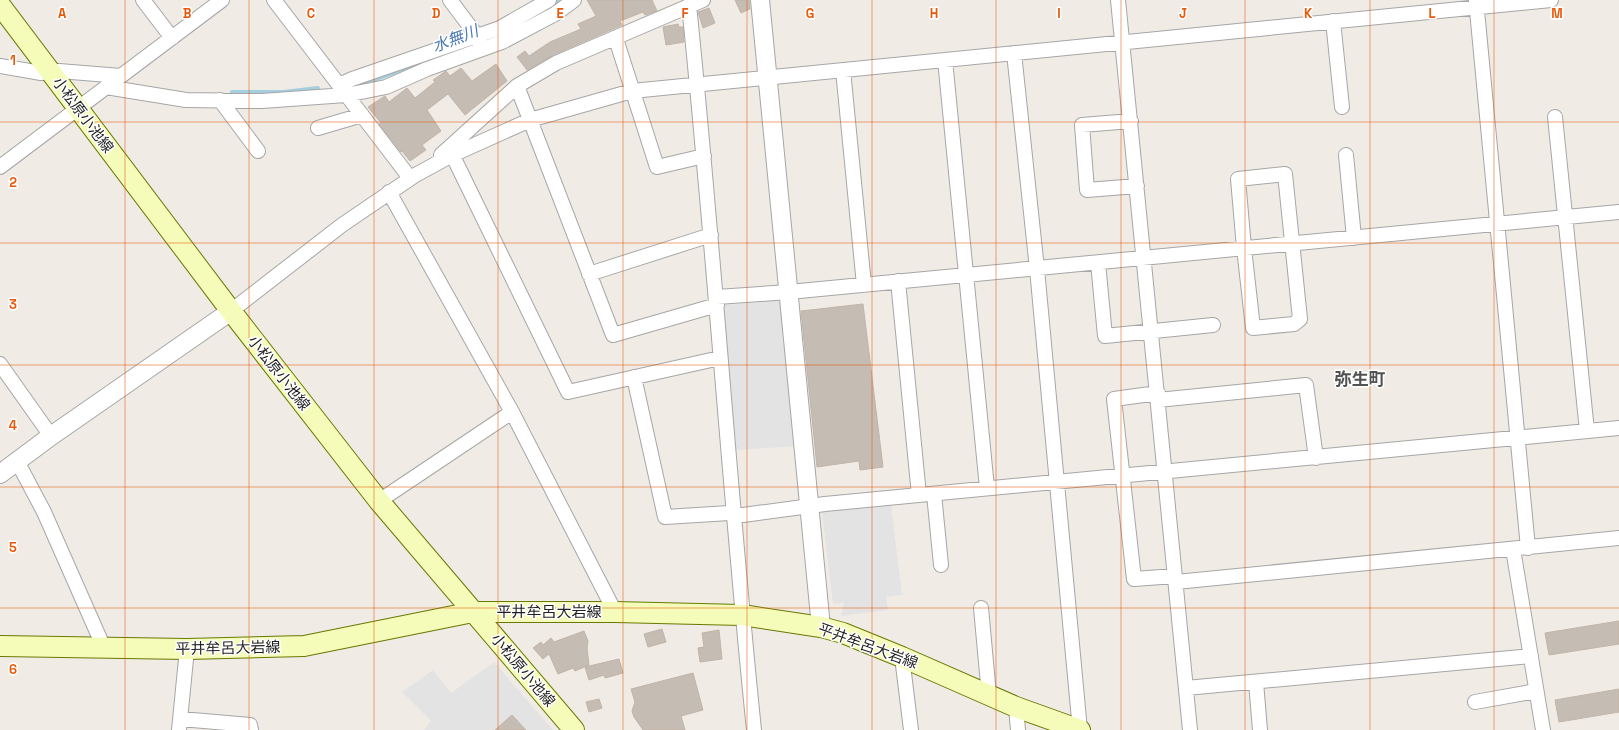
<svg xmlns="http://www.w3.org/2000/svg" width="1619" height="730" font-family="'Space Grotesk','Noto Sans JP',sans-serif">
<rect width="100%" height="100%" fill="#f0ece5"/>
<path fill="#e3e3e3" d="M784,300L796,446L735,450L724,305Z
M891,504L902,595L886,597L888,610L841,616L844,603L833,604L822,512Z
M494,662L553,730H526L512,715L495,730H424L431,721L402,692L433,670L451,693Z"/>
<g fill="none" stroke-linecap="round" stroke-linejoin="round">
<path stroke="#a4cfde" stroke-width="4" d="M552,5L560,0
M353,87L448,54
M232,92H283L318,88"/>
</g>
<path fill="#c5bcb4" stroke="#c2b4a7" d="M587,0H652L657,11L645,15L643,12L620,21L622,25L553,55L527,70L517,57L525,51L529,56L550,42L581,29L578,24L596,16Z
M735,0H749L750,9L741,13Z
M709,8L715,23L703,28L698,12Z
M678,24L679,27H683L684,42L666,45L663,27Z
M496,64L507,81L465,115L448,94L427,110L441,131L422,145L426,150L410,161L402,151L401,152L379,124L381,123L368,107L385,96L389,102L407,88L415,98L435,82L433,80L446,71L450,76L461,68L472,81Z
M863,304L883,467L860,470L859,461L817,467L801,311Z
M1619,621V644L1549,655L1545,633Z
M662,629L666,642L648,647L644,634Z
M719,630L722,659L700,662L698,648L704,647L702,633Z
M584,631L588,641L587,648L589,665L575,671L573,668L558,674L549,654L543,659L533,648L541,642L543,645L551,638L554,642Z
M619,659L623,673L605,678L604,675L589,680L585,667Z
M693,673L703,710L681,716L685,730H643L634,717L632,711L635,702L631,689Z
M1619,689V712L1559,722L1555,700Z
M599,699L602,708L589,712L586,702Z
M512,715L526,730H495Z"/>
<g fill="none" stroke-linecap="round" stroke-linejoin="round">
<g stroke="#a6a6a6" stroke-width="16">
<path id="minor" d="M143,0L172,38
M274,0L410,178L452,155L530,120L632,91L1551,0
M450,0L477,36L480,44
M1118,0L1190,730
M1476,0L1528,548
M689,5C714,247 729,489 754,730
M1333,21L1342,107
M616,39L657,167L704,156
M1014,53L1037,269L1080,730
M945,60L987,488
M0,66L41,73L59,71L121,76
M843,70L864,285
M339,85L352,79L500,28L549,0
M517,86L613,335L717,305
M106,87L186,100L262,101L346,95L386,87L427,69L502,42L555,14L574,0
M220,100L258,151
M1555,117L1587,431
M1131,121L1082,125L1087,190L1137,186
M318,128L362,115
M449,148L568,392L720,358
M441,155L517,86L556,63L703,0
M1346,155L1354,238
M0,167L222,0
M1285,174L1300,319L1294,324L1253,328L1244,248L1238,179Z
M389,192L512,412L615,612
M1098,263L1105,336L1213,325
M589,274L711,235
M898,281L919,495
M717,297L789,292L1619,212
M231,311L342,225L417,174
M0,364L51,436
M634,377L665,517L729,513L743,515L825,504L1619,428
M1158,393L1114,399L1134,579L1175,576
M1158,400L1306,385L1316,458
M17,461L44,512L104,648
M934,494L941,565
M379,501L512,412
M1513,549L1543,730
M1176,582L1619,538
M981,608L989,695
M902,657L911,730
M1256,682L1260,730
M1186,688L1531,656
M1475,702L1536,691
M1016,707L1018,730
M181,719L250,725L251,730
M179,730L187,649"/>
</g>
<g stroke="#a6a6a6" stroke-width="20">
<path id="tertiary" d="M760,0L821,627
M0,474L51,436L231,311"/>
</g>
<g stroke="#687903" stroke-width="22">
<path id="secondary" d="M0,5L231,311L379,501L574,730
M0,646L187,649L304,646L473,612H615L742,615L821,627L843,633L902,657L1016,707L1080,730"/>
</g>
<use href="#minor" stroke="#fff" stroke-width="14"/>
<use href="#tertiary" stroke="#fff" stroke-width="18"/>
<use href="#secondary" stroke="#f5fbb8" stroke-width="20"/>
</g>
<path fill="none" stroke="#e8590c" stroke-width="1" stroke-opacity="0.55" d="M125,0V730M249,0V730M374,0V730M498,0V730M623,0V730M747,0V730M872,0V730M996,0V730M1121,0V730M1245,0V730M1370,0V730M1494,0V730M0,122H1619M0,243H1619M0,365H1619M0,487H1619M0,608H1619"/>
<g text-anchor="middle" stroke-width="3" stroke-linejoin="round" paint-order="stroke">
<g font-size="15" fill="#1f1f1f" stroke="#fff">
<text transform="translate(83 115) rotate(53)" y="5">小松原小池線</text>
<text transform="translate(279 373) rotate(52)" y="5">小松原小池線</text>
<text x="549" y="617">平井牟呂大岩線</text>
<text transform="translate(868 646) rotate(20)" y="5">平井牟呂大岩線</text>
<text transform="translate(228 648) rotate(-1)" y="5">平井牟呂大岩線</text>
<text transform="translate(523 670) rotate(50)" y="5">小松原小池線</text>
</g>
<g font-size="16" font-style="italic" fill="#4979b1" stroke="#fff">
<text transform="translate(455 38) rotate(-21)" y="6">水無川</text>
</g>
<g font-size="17" font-weight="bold" fill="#525252" stroke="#fff">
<text x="1360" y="385">弥生町</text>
</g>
</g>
<g font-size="13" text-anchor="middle" font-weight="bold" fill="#e8590c" stroke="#fff" stroke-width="3" stroke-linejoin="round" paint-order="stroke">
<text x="62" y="18">A</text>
<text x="187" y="18">B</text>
<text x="311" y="18">C</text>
<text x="436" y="18">D</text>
<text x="560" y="18">E</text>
<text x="685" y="18">F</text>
<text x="810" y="18">G</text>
<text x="934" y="18">H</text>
<text x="1059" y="18">I</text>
<text x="1183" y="18">J</text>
<text x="1308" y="18">K</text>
<text x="1432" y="18">L</text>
<text x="1557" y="18">M</text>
<text x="13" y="65">1</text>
<text x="13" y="187">2</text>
<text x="13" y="309">3</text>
<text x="13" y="430">4</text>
<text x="13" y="552">5</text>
<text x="13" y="674">6</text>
</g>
</svg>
